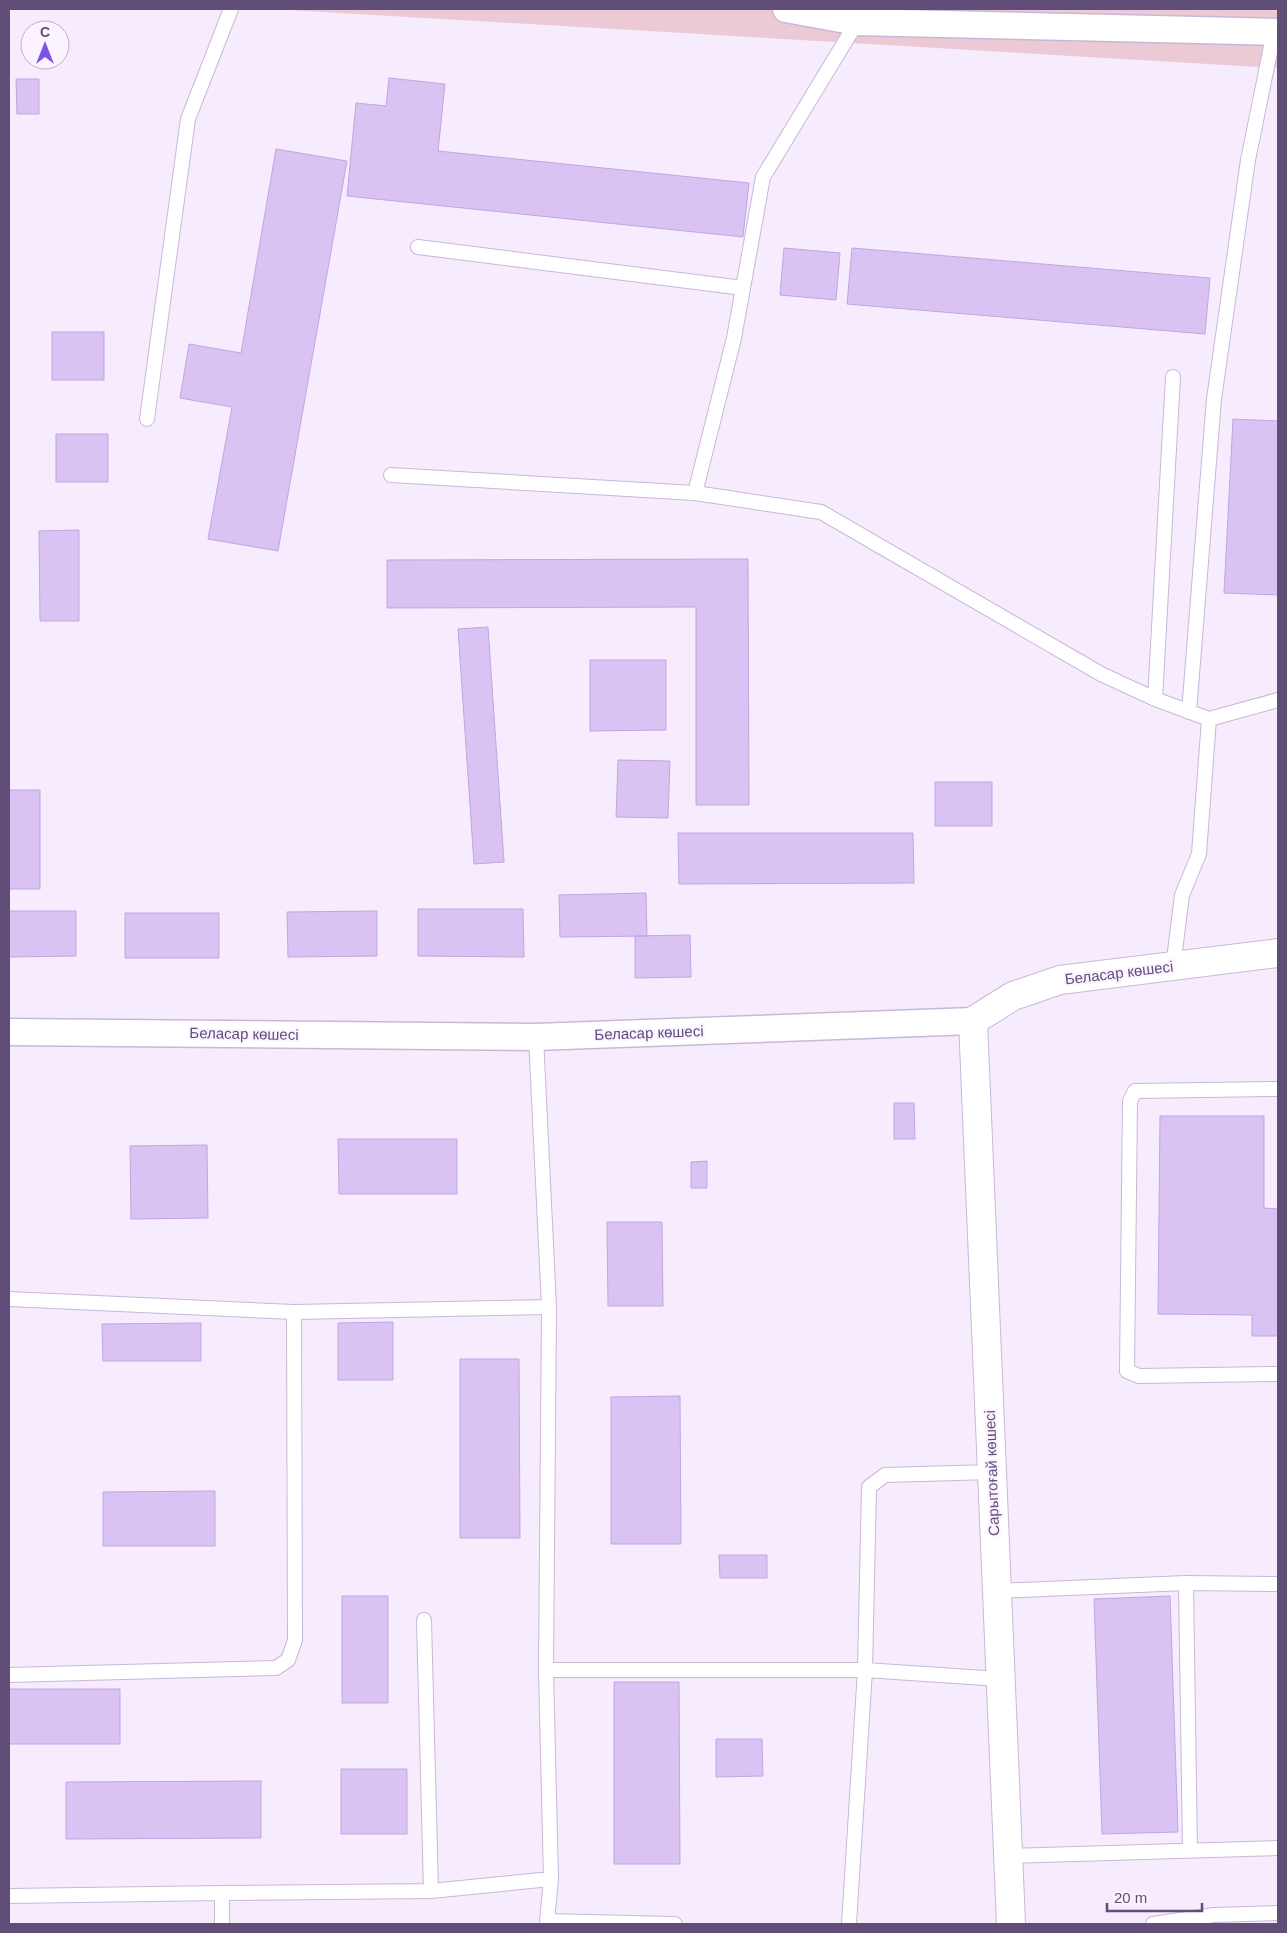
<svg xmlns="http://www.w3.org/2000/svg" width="1287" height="1933" font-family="Helvetica,sans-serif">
<rect width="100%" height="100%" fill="#f7ecfd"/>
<path fill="#ebc9d5" d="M272,9H1278V68Z"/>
<path fill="#d9c3f2" stroke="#c1a4e5" d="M389,78L445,84L438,151L749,183L743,237L347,196L356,103L386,106Z
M16,79H39V114H17Z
M276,149L347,161L278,551L208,539L232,407L180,398L189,344L241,353Z
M784,248L840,253L836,300L780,295Z
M852,248L1210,278L1205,334L847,304Z
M52,332H104V380H52Z
M1233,419L1278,421V595L1224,593Z
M56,434H108V482H56Z
M79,530V621H40L39,531Z
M748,559L749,805H696V607L387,608V560Z
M488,627L504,862L474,864L458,629Z
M590,660H666V730L590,731Z
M618,760L670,761L668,818L616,817Z
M935,782H992V826H935Z
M9,790H40V889H9Z
M678,833H913L914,883L679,884Z
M646,893L647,936L560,937L559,895Z
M418,909H523L524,957L418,956Z
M9,911H76V956L9,957Z
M377,911V956L288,957L287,912Z
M125,913H219V958H125Z
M690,935L691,977L635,978V936Z
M894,1103H914L915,1139H894Z
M1160,1116H1264V1208L1278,1209V1336H1252V1315L1158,1314Z
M338,1139H457V1194H339Z
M207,1145L208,1218L131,1219L130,1146Z
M707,1161V1188H691V1162Z
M607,1222H662L663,1306H608Z
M393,1322V1380H338V1323Z
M201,1323V1361H103L102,1324Z
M460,1359H519L520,1538H460Z
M680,1396L681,1544H611V1397Z
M215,1491V1546H103V1492Z
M719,1555H767V1578H720Z
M342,1596H388V1703H342Z
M1170,1596L1178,1832L1102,1834L1094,1599Z
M614,1682H679L680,1864H614Z
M9,1689H120V1744H9Z
M716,1739H762L763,1776L716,1777Z
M341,1769H407V1834H341Z
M261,1781V1838L66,1839V1782Z"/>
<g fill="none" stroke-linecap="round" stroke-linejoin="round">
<g stroke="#c8b8d7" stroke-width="16">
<path id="service" d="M418,247L743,288
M147,419L188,119L231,9
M391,475L695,493L821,512L1101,674L1155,699L1209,719
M695,493L734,338L763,177L857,22
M1155,699L1173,377
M1189,712L1214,399L1248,160L1274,32
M1173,967L1182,895L1199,854L1209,719L1278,700
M536,1037L549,1307L546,1670L551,1879L547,1921L675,1924
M1278,1089L1135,1091L1130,1101L1127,1371L1139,1376L1278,1374
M9,1299L294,1312L549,1307
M997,1591L1186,1583
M424,1620L431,1891
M546,1670H865L1000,1679
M9,1675L276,1668L288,1660L295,1640L294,1312
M1190,1851L1186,1583L1278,1584
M1008,1856L1278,1848
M9,1896L222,1893
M222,1924V1893L431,1891L551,1879
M849,1924L865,1670L869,1487L885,1475L992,1472
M1153,1924L1214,1915L1278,1913"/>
</g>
<g stroke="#c8b8d7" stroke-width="29">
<path id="minor" d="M786,9L857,22L1278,32
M9,1032L536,1037L973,1021"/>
</g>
<g stroke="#c8b8d7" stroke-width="30">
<path id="tertiary" d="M1011,1924L973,1021L1013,996L1060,980L1278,953"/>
</g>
<use href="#service" stroke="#fff" stroke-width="14"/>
<use href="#minor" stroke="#fff" stroke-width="26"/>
<use href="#tertiary" stroke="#fff" stroke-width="28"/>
</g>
<g text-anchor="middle" stroke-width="4" stroke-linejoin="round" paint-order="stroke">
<g font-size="15" fill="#604e79" stroke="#fbf3ff">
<text transform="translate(1119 973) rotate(-7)" y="5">Беласар көшесі</text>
<text transform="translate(649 1033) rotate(-2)" y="5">Беласар көшесі</text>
<text transform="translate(244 1034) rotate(1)" y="5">Беласар көшесі</text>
<text transform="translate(992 1473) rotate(-92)" y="5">Сарытоғай көшесі</text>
</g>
</g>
<rect width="1287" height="1933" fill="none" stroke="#604e79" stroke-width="20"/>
<g transform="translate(45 45)"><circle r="24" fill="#fbf3ff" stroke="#bdb1c9"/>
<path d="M0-4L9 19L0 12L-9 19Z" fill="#7e53e5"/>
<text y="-8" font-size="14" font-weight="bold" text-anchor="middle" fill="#604e79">С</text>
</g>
<path d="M1107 1903v8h95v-8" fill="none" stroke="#604e79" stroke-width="2.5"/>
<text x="1114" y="1903" font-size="15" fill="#604e79" stroke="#fbf3ff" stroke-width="4" paint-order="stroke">20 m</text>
</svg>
